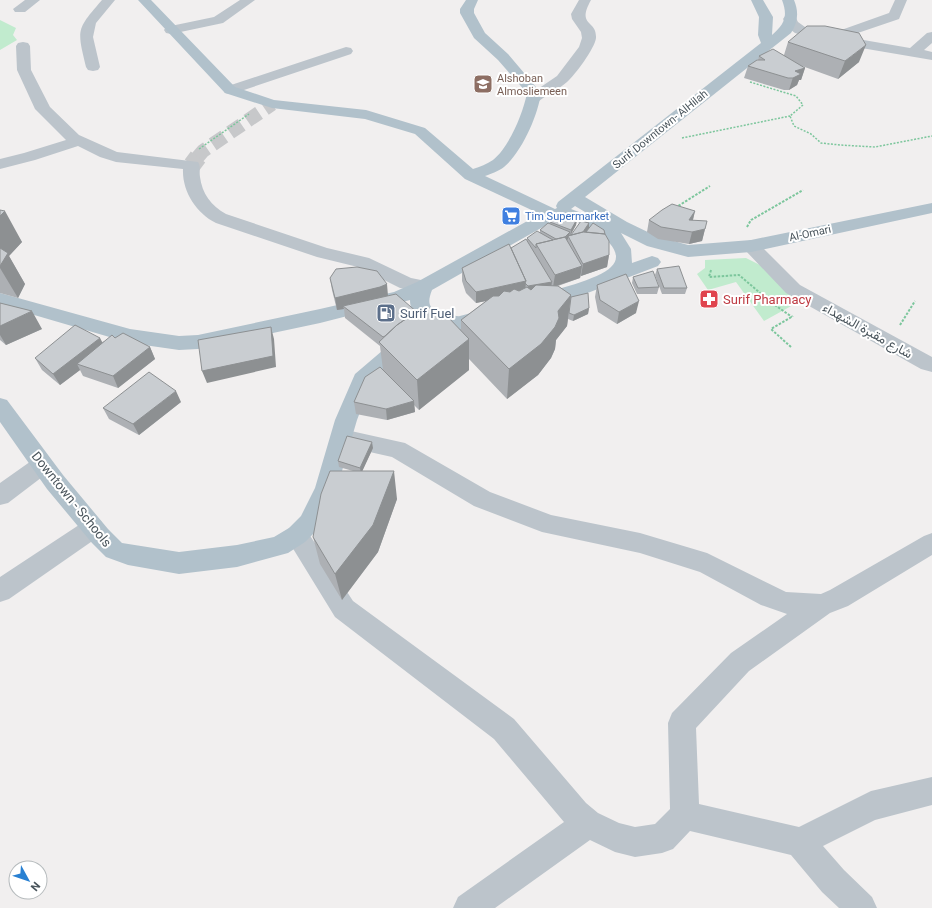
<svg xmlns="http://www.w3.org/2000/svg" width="932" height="908" font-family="Roboto,Vazirmatn,sans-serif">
<rect width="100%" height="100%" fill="#f1efef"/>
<path fill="#c1ebce" d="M0,20L16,28L13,35L17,40L0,50Z
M746,258L762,266L804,299L764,321L736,282L708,290L697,274L705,268V260Z"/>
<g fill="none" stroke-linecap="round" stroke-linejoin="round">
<path stroke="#c7c8ca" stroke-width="14" stroke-dasharray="14 7" stroke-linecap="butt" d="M197,158L203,151L272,104"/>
<path stroke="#c7c8ca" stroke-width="18" stroke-dasharray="18 9" stroke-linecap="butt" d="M192,165L198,157"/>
<path stroke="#7cc69c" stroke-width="1.5" stroke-dasharray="2 1.5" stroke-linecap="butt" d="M750,82L796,96L803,105L790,116L794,126L811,134L821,143L840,145L875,147L932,136
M682,138L790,116
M199,149L249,114"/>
<path stroke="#7cc69c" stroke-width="2" stroke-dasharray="2.5 1.5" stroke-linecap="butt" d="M675,208L710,186
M747,227L751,220L803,190
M711,270L709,277L739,275L772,303L792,317
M900,325L915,301
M791,347L771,329L793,316"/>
<path fill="#bcc4cb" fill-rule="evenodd" d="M25,0H40L25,12H15L13,9Z
M102,0H115L96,23L93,37L100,67L98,70L93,71L88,70L86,67C77,29 76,30 102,0Z
M240,0H255L223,23L171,34L166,33L164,30L166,27L214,17Z
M579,0H591C576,27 597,19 596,38C595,48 575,75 567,82C559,89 548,94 539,101L534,102L529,101L527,98L529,95L557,76L579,47L582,38L581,32L572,19L571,14Z
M895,0H907L899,19L846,37L910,48L927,33L932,32V43L924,50L932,52V60L826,42L795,33L787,27L783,19L785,16H795L798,22L805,27L830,34L889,13Z
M23,42L28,43L30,46L31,70L50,107L79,135L117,152L198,162C201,166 199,171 200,177C202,193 211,206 226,214L327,248L369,258L411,278L431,282L433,286L431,290L424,292L400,288L358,267L317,257L216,223C196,213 182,191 183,169L116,162L100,157L78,146L35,160L0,169V159L24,153L66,140L35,109L17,70L16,46L18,43Z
M346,47L351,48L353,51L351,54L235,93L230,94L225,93L223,90L225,87Z
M751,240L757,242L800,285L932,357V372L921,369L786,293L745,250L742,246L745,242Z
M342,429L405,443L490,492L551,515L640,533L707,553L786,592L821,594L830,590L924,536L932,533V555L848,606L830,613L749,671L696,728L699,804L799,827L871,791L932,777V805L875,820L823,846L844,870L872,897L877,908H839L822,892L791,855L690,831L673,849L662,853L635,857L615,852L590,840L495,908H453L458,897L564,822L494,739L335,617L289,542L285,535L289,528L297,525L305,528L353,601L514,719L586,803L598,813L619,823L635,827L655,824L670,809L668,723L672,713L731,653L787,614L761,605L700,572L640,553L542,532L474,506L392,457L334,444L331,438L334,432Z
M42,456L50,459L53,465L50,471L8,503L0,505V483L34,459Z
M93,518L101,521L105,528L101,535L9,599L0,602V577L85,521Z"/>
<path fill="#b1c1cb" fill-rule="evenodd" d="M138,0H151L235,87L274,100L366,110L425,128L473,169C480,167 487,164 493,160C509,147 523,114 527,93L498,60L474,38L460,13V9L466,0H478L474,9V13L485,33L508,54L541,93C538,115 522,152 504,167C499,171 491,174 485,176L555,209L557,208L556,206L558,202L761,43L758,35L759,17L751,0H763L773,17L772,35C785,24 788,16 782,0H794C799,12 798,22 791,33L585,197L627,222L656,236L688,245L751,240L932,203V213L751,252L688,257L647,246L621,233L631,249L632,263L652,256L658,258L661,262L658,266L564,302L540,307L533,306L531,301L533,296C551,291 600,279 611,267C632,247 581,221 566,218C563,218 560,219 557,219L432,290C424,310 435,311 451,314C454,315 457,317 460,316C472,314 483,306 496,309L499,314L496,319L425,344L403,355L371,383L357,420L337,488L317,530L305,542L288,553L237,567L179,574L128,565L106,557L92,543L47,489L0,422V398L7,400L63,475L108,529L122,543L179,552L237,545L274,537L289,528L301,516L315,488L335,420L355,374L389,345L411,334L435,325C422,321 410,315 410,300L320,323L198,349L179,350L130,343L0,305V293L130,329L179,336L198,335L320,309L394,292L417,282L540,214L465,179L415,134L365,119L272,108L225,93ZM575,206L595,218L571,209Z"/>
</g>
<path fill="#adb0b4" d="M788,42L859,62L838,79L802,66L805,68L801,80H799L797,85L789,90H784L744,78L748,66L758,60L759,56L784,55Z
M0,210L22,242L9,256L25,284L18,298L0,293Z
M695,211L693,220L705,229L702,241L689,244L658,239L647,232L649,220Z
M577,219L576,225L571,234L589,223V229L609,255L607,267L581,276V275L580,278L558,286L571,295V297L589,308L588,314L573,321L568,319L567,326L556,340L555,349L551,358L538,375L507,399L469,359V370L419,410L414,405L415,412L387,420L356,414L354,402L383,370L380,346L345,318L344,309L337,310L332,290L330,278L388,296L418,313L459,329H461V320L486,301L476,303L466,293L462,281V268L511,248L527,241V238L540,232V230L550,224V222Z
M657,269L687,288L685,294H662L655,275Z
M633,277L659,287L657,294H637L632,283Z
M597,285L636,313L617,324L598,312L595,297Z
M0,303L42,329L6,345L0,340Z
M100,338L102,342L115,338L150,347L155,359L118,388L83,376L80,370L60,385L42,370L35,358Z
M181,402L139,435L109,419L103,408Z
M373,448L362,471L397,499L378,552L342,600L320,564L313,537L345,471H353L339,467L338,461Z"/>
<path fill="#8d9092" d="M866,45L859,62L838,79L845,61Z
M805,68L801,80H799L797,85L789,90L795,71Z
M5,211L22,242L9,256L25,284L18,298L0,268V216Z
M695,211L692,223L689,220Z
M577,219L576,225L570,236L571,230Z
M589,223V229L583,236L572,244Z
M705,229L702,241L689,244L692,232Z
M570,232L569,237L568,236V239L562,246L563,240Z
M609,255L607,267L581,276L583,264Z
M582,266L580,278L553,287L555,275Z
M526,281L525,293L476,303V292Z
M552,282L551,288L527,292L528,286Z
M387,284L388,296L343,306L344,309L337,310L335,298Z
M571,295L567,326L556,340L555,349L551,358L538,375L507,399L509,369Z
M639,301L636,313L617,324L619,312Z
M589,308L588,314L573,321L574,315Z
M32,311L42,329L6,345L0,335V326Z
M271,327L274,339L276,367L207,383L202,371Z
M100,338L106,350L77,364L80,370L60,385L53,374Z
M469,339V370L419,410L417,380Z
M150,347L155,359L118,388L113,376Z
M176,391L181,402L139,435L133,424Z
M414,401L415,412L387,420L386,409Z
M372,442L373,448L361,474L360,468Z
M394,471L397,499L378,552L342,600L335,574Z"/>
<path fill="#c9cdd1" stroke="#8d9092" d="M807,26H825L859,33L866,45L845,61L788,42Z
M773,49L805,68L795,71L801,74L793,78H788L748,66L757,60H765L759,56Z
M672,204L695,211L689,220L707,221L705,229L692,232L661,227L649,220L662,210Z
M0,210L5,211L0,216Z
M562,214L577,219L571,230L550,222L556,215Z
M581,221L589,223L583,232L571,235Z
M548,223L570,232L565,237L556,239L540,230Z
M593,223L604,230L605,234L586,232Z
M537,231L553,240L536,244V248L527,238Z
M583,232L605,234L609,241V255L583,264L568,236Z
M565,237L582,266L555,275L536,244Z
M526,239L552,282L528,286L525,283L526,281L511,248Z
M509,244L526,281L476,292L466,281L462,268Z
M0,248L8,253L0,266Z
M679,266L687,288H664L657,269Z
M357,267L377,271L387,284L380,287L335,298L330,278L336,269Z
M653,271L659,287L638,288L633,277Z
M626,274L639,301L619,312L600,300L597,285Z
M536,285L558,286L571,295L558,311L559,318L555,327L541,344L509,369L461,320L493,296H499L504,291L510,292L514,289L519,291L527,287L531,290Z
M588,293L589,308L574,315L569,313L571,297Z
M396,294L418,313L413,314L397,325L385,336L383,337L343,306Z
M0,303L32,311L0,326Z
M430,308L446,315L469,339L417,380L379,342L397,325L413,314Z
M75,325L100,338L53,374L35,358Z
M271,327L273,356L202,371L198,340Z
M123,333L150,347L113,376L77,364L112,335L115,338Z
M380,367L414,401L386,409L354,402L365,377Z
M149,372L176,391L133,424L103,408Z
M347,436L372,442L360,468L338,461Z
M330,471H394L373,525L335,574L313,537L321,494Z"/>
<defs>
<g id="school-square" transform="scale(1)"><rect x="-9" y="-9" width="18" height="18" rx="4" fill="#8d6e63" stroke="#fff"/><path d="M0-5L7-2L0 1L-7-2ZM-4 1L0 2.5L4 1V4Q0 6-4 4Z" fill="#fff"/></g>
<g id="supermarket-square" transform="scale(1)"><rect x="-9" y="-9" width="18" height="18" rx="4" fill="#3f7fe0" stroke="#fff"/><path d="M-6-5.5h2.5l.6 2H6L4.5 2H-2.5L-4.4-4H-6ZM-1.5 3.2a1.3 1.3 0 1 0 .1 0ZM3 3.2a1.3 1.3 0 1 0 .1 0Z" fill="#fff"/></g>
<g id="pharmacy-square" transform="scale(1)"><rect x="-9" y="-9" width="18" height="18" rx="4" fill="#e0444e" stroke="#fff"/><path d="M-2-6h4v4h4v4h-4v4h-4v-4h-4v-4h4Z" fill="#fff"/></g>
<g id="fuel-square" transform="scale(1)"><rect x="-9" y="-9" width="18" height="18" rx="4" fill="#5c6f8a" stroke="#fff"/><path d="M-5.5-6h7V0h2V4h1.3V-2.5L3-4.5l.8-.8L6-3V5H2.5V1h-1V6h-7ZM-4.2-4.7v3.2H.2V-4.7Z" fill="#fff"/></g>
</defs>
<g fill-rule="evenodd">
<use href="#school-square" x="483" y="84"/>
<use href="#supermarket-square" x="511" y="216"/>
<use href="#pharmacy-square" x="709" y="299"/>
<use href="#fuel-square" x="386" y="313"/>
</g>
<g text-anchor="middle" stroke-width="4" stroke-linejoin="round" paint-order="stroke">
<g font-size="11" fill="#785e54" stroke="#fff" text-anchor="start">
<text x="497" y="82">Alshoban<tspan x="497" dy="13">Almosliemeen</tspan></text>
</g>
<g font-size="11" fill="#49545b" stroke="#fff">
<text transform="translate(660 129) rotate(-39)" y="4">Surif Downtown- AlHilah</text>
<text transform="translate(810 233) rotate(-12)" y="4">Al-Omari</text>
</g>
<g font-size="11" fill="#366cbe" stroke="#fff" text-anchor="start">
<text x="525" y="220">Tim Supermarket</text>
</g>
<g font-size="13" fill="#be3a42" stroke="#fff" text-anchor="start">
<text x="723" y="304">Surif Pharmacy</text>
</g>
<g font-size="13" fill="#4e5e75" stroke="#fff" text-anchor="start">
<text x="400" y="318">Surif Fuel</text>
</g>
<g font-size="13" fill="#49545b" stroke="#fff">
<text transform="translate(868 330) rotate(29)" y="5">شارع مقبرة الشهداء</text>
<text transform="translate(72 499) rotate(51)" y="5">Downtown - Schools</text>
</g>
</g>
<g transform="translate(28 880) rotate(130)"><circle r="19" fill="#ffffff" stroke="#b6bbbd"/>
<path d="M0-3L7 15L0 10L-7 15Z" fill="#2880d2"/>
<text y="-6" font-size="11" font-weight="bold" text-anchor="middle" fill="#49545b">N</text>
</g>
</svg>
